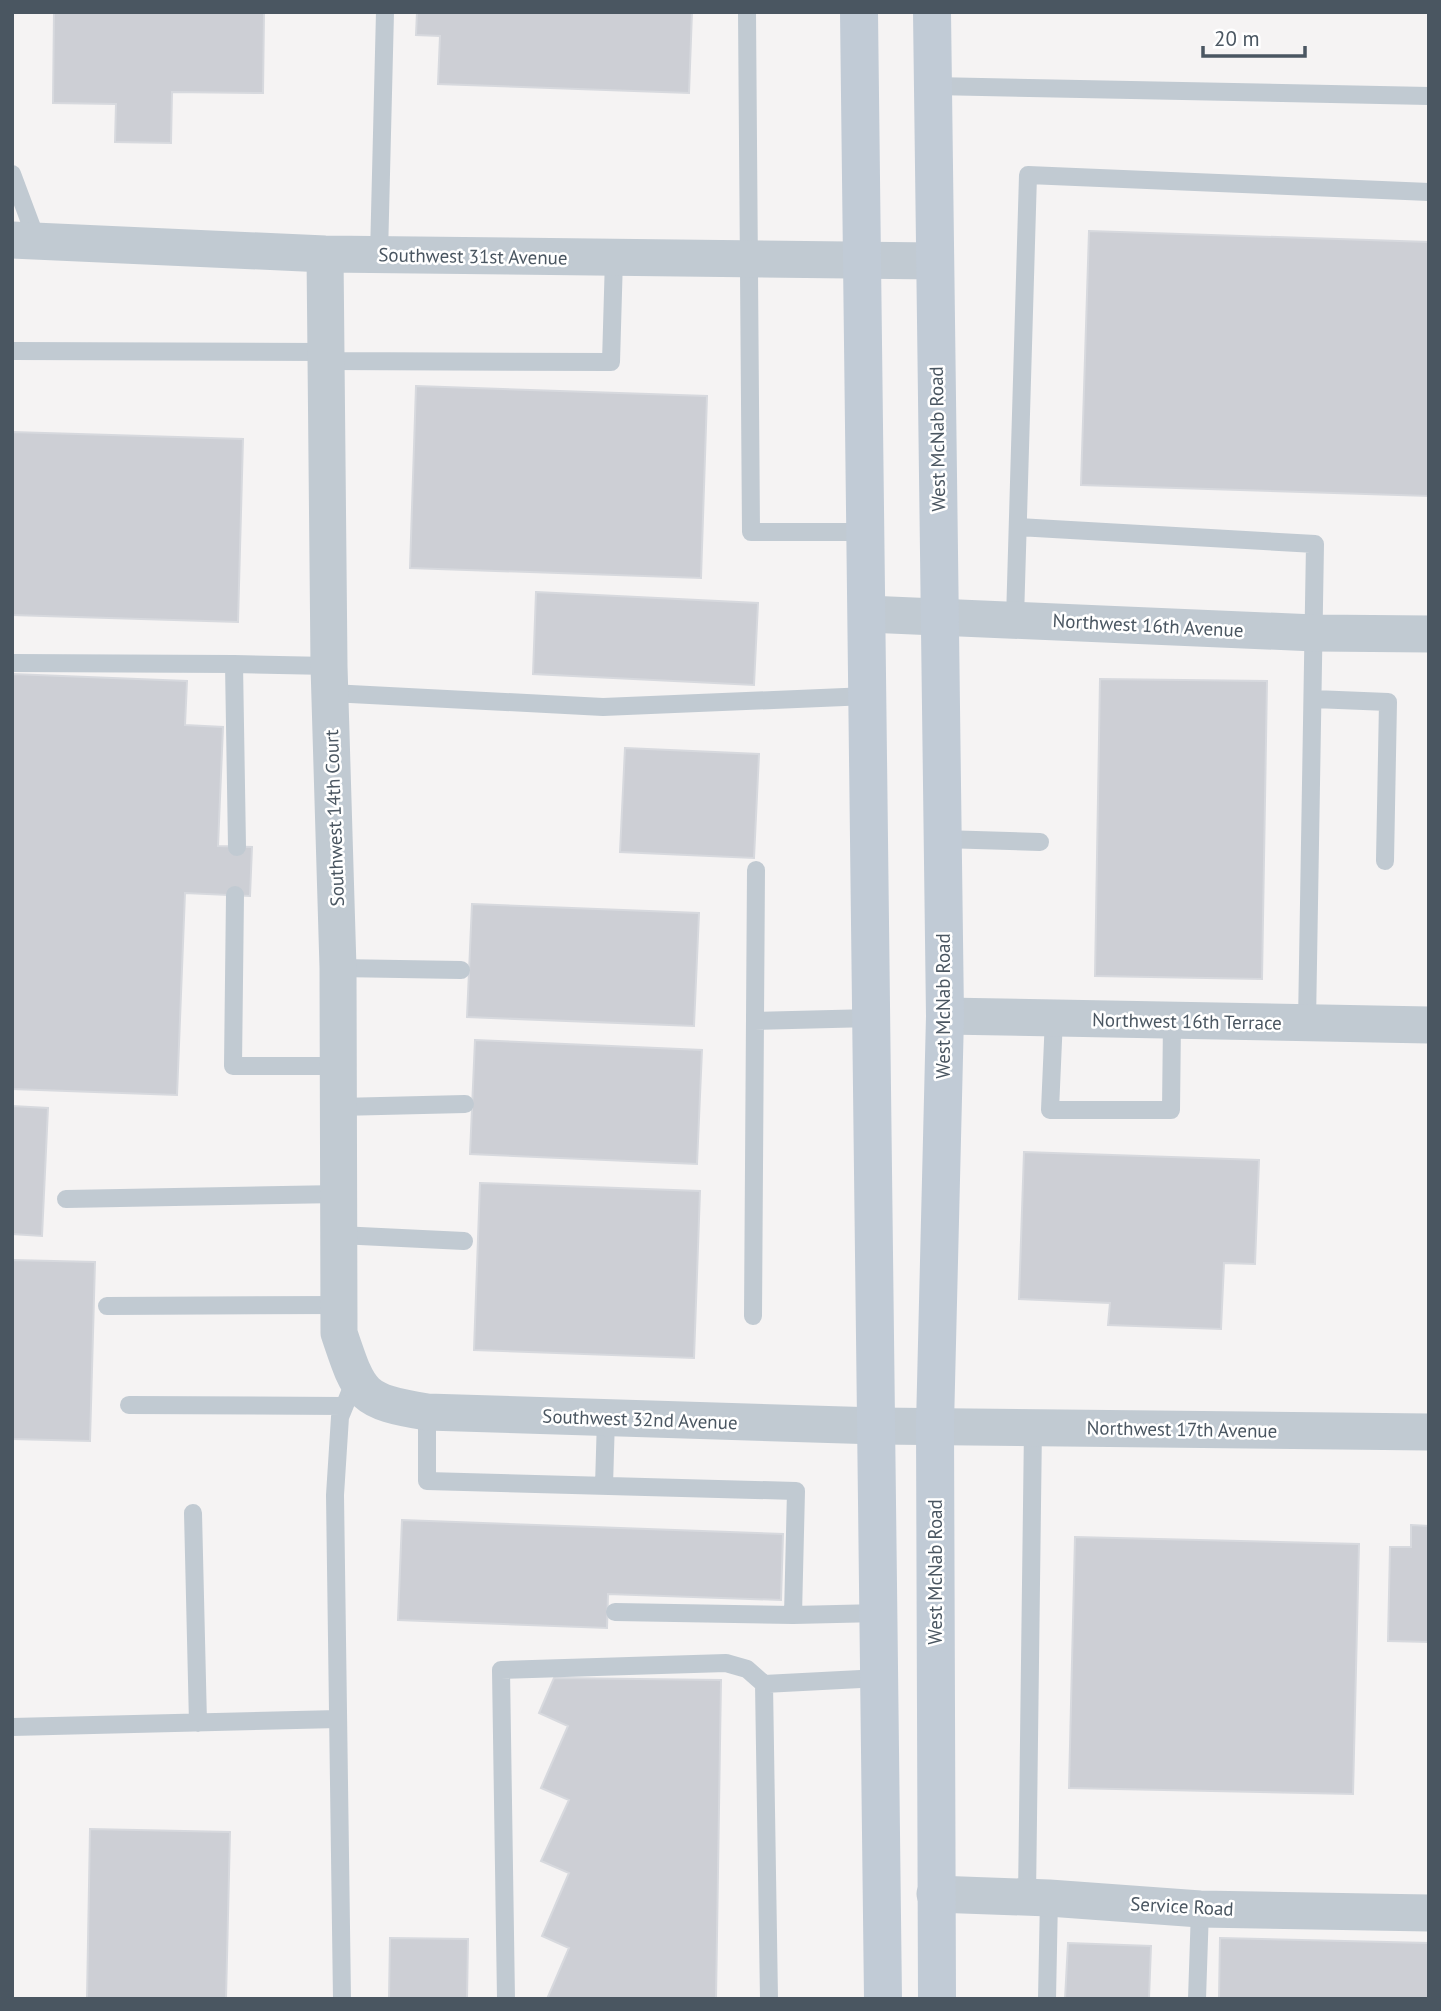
<svg xmlns="http://www.w3.org/2000/svg" width="1441" height="2011" font-family="'PT Sans',sans-serif">
<rect width="100%" height="100%" fill="#f5f3f3"/>
<path fill="#cdcfd5" stroke="#d7d9de" stroke-width="2" d="M54,12H264L263,93L172,92L171,143L115,142L116,104L53,103Z
M417,12H692L689,93L438,84L440,36L416,35Z
M1089,231L1429,242V496L1081,485Z
M416,386L707,396L701,578L410,568Z
M12,432L243,439L238,622L12,615Z
M536,592L758,603L754,685L533,674Z
M12,674L187,681L185,725L223,727L218,846L252,847L250,896L185,893L177,1095L12,1089Z
M1100,679L1267,681L1262,979L1095,976Z
M625,748L759,754L754,858L620,852Z
M472,904L699,913L694,1026L467,1017Z
M475,1040L702,1050L697,1164L470,1154Z
M12,1106L48,1108L42,1236L12,1234Z
M1024,1152L1259,1160L1255,1264L1224,1263L1221,1329L1108,1325L1110,1303L1019,1299Z
M480,1183L700,1191L694,1358L474,1350Z
M12,1260L95,1262L90,1441L12,1439Z
M402,1520L783,1534L781,1600L608,1594L607,1628L398,1620Z
M1411,1525L1429,1526V1642L1388,1641L1390,1547H1411Z
M1075,1537L1359,1544L1353,1794L1069,1788Z
M554,1678L721,1680L716,1999H547L569,1948L542,1936L569,1873L541,1861L569,1800L541,1788L568,1726L539,1713Z
M90,1829L230,1832L226,1999H87Z
M390,1938L468,1939L467,1999H389Z
M1220,1938L1429,1943V1999H1219Z
M1068,1943L1151,1946L1149,1999H1065Z"/>
<g fill="none" stroke-linecap="round" stroke-linejoin="round">
<path stroke="#c1cad2" stroke-width="18" d="M747,12L751,532H866
M933,86L1429,96
M12,174L37,241
M379,255L385,12
M12,351L326,352
M326,361L611,362L614,258
M1018,527L1315,544L1307,1023
M1015,619L1028,175L1429,192
M12,663L234,664
M331,693L603,707L868,696
M1314,699L1388,702L1385,861
M942,839L1040,842
M237,847L234,664L329,666
M235,895L233,1066H339
M338,968L461,970
M1054,1018L1050,1110H1171L1172,1021
M755,1021L872,1018
M339,1107L465,1104
M66,1199L339,1194
M339,1235L464,1241
M107,1306L340,1305
M753,1316L756,870
M129,1405L344,1406
M427,1412V1481L796,1491L793,1615L615,1612
M604,1486L606,1418
M193,1513L198,1723
M793,1615L880,1613
M12,1727L338,1719
M1027,1897L1033,1427
M342,1999L335,1495L340,1417L355,1380
M506,1999L501,1670L726,1663L747,1669L764,1684
M769,1999L764,1684L880,1678
M1047,1999L1049,1898
M1197,1999L1200,1909"/>
<path stroke="#c1cad2" stroke-width="37" d="M12,240L325,254L935,261
M325,254L329,666L338,968L339,1333C360,1396 361,1401 427,1412L878,1426L1429,1432
M867,614L1315,633L1429,634
M945,1016L1429,1025
M935,1894L1049,1898L1200,1909L1429,1913"/>
<path stroke="#c1cbd6" stroke-width="38" d="M859,12L883,1999
M932,12L945,1016L935,1425L937,1999"/>
</g>
<g text-anchor="middle" stroke-width="5" stroke-linejoin="round" paint-order="stroke">
<g font-size="19" fill="#4a5661" stroke="#fff">
<text transform="translate(473 256) rotate(1)" y="7">Southwest 31st Avenue</text>
<text transform="translate(937 439) rotate(-91)" y="7">West McNab Road</text>
<text transform="translate(1148 625) rotate(3)" y="7">Northwest 16th Avenue</text>
<text transform="translate(334 818) rotate(-92)" y="7">Southwest 14th Court</text>
<text transform="translate(943 1006) rotate(-90)" y="7">West McNab Road</text>
<text transform="translate(1187 1021) rotate(1)" y="7">Northwest 16th Terrace</text>
<text transform="translate(640 1419) rotate(2)" y="7">Southwest 32nd Avenue</text>
<text transform="translate(1182 1429) rotate(1)" y="7">Northwest 17th Avenue</text>
<text transform="translate(935 1572) rotate(-90)" y="7">West McNab Road</text>
<text transform="translate(1182 1906) rotate(3)" y="7">Service Road</text>
</g>
</g>
<rect width="1441" height="2011" fill="none" stroke="#4a5661" stroke-width="28"/>
<path d="M1203 46v10h102v-10" fill="none" stroke="#4a5661" stroke-width="3.5"/>
<text x="1214" y="46" font-size="21" fill="#4a5661" stroke="#ffffff" stroke-width="5" paint-order="stroke">20 m</text>
</svg>
